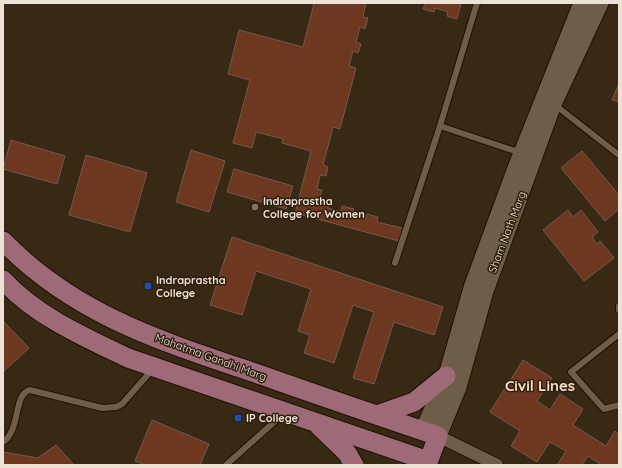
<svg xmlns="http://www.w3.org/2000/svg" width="622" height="468" font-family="Quicksand,sans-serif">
<rect width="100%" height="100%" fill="#382915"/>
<path fill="#6d3720" stroke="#74594e" d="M314,3H366L363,17L368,18L365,29L360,27L356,42L361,44L358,53L353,51L349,66L356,68L340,129L333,127L323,165L328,167L326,176L320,175L317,189L322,190L319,200L329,202L328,208L341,212L342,206L354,209L352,215L366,219L367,214L378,217L377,222L402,228L399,241L295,213L311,151L282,143L283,139L256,132L252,148L233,143L250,80L228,74L239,30L303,47Z
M421,3H461L457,19L447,16L448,12L435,8L434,12L423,9L425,4Z
M619,83V102L612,100Z
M11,140L65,156L57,184L3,169Z
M191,150L225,161L209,212L176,202Z
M582,151L619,195V209L605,221L561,168Z
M86,155L147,173L130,232L69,215Z
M234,169L293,186L286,209L227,192Z
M568,210L573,217L581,210L598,232L592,237L597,244L600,241L614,258L584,281L543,230Z
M232,237L443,307L434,335L394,322L374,384L353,378L374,312L353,305L334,363L304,353L310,335L298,331L311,289L256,271L242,315L210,305Z
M3,321L29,348L3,372Z
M523,360L552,378L537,401L550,410L560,394L583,409L573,425L606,446L615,431L619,434V465H602L588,456L582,465H557L566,451L550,442L537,462L511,446L520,431L490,412Z
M152,420L209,444L200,465H146L135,461Z
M56,445L74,465H3V452L38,458Z"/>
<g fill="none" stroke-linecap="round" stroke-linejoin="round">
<g stroke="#1f1101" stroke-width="8">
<path id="lane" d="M555,105L619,155
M440,126L477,3
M395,263L440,126L521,153
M619,306V310
M619,334L571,372L604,409L619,405
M3,442C21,430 13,394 30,390L102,408L116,407L122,404L152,370
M226,465L282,415"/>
</g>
<g stroke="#1f1101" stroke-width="14">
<path id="street" d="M438,436L497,465"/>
</g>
<g stroke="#1f1101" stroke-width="19">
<path id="secondary" d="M423,431L445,382L472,288L515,171L582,3
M438,436L458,387L485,291L553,104L600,3"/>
</g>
<g stroke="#1f1101" stroke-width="21">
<path id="primary" d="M3,241C76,316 164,342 261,375C320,396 379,416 438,436L427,465
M3,280C36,316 84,337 128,358L428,461
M377,415L414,402L446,376
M319,426L347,453L354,465"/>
</g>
<use href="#lane" stroke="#6e5d47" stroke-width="6"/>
<use href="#street" stroke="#6e5d47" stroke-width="12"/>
<use href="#secondary" stroke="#6e5d47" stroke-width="17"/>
<use href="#primary" stroke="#9e6a78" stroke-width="19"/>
</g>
<circle fill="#8d6e63" stroke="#2e1f0b" stroke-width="1.5" cx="255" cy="207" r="4"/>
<g fill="#1a4fb4" stroke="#2e1f0b" stroke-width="1.5">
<rect x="144" y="282" width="8" height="8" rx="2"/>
<rect x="234" y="414" width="8" height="8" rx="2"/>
</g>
<g text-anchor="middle" stroke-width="3" stroke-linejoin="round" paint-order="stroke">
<g font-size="11" font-weight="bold" fill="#ece3d6" stroke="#2e1f0b" text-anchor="start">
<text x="263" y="205">Indraprastha<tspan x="263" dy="13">College for Women</tspan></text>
<text x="156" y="284">Indraprastha<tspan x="156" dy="13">College</tspan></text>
<text x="246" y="422">IP College</text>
</g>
<g font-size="11" fill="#ece3d6" stroke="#2e1f0b">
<text transform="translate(507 232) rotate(-69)" y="4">Sham Nath Marg</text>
<text transform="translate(211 357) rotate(20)" y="4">Mahatma Gandhi Marg</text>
</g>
<g font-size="15" font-weight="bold" fill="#f3dfc6" stroke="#2e1f0b">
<text x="540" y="391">Civil Lines</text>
</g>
</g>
<rect width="622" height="468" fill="none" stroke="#ece3d6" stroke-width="8"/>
</svg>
